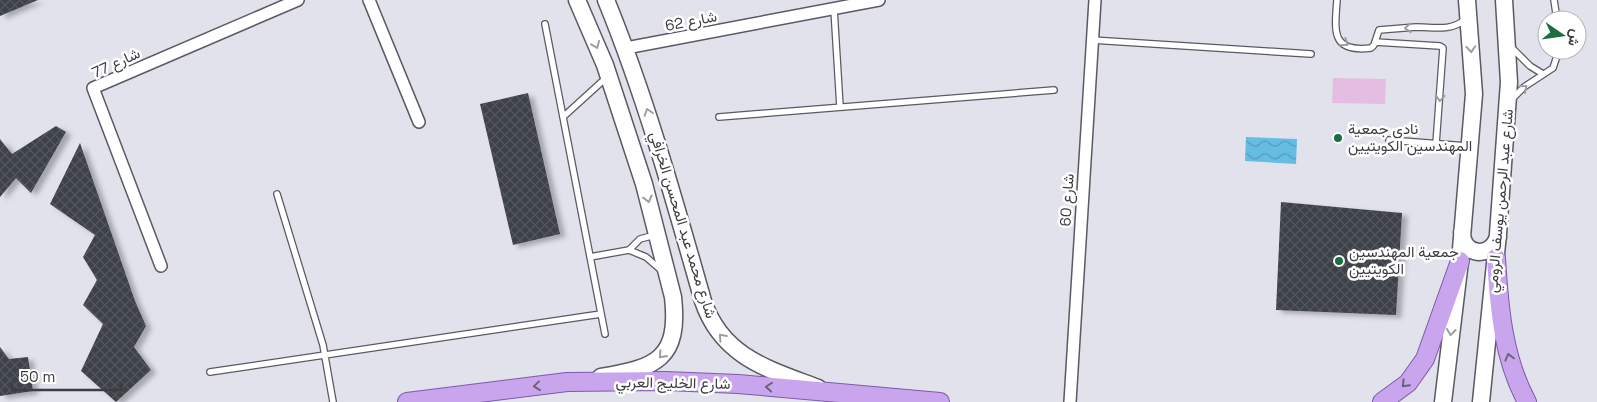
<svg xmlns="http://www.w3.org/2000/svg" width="1597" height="402" font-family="'Space Grotesk',Vazirmatn,sans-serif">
<defs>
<pattern id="water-waves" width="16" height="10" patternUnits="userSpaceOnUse" patternTransform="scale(1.25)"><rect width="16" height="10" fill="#65bde4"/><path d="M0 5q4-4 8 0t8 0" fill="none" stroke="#549bba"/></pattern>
<pattern id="building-cross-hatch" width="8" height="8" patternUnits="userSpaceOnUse" patternTransform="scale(1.25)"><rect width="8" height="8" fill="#3e4249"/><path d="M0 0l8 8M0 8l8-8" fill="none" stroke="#52565c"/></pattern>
<filter id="shadow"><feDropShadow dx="5.5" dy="3" stdDeviation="2.5" flood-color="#0004"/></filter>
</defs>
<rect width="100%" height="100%" fill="#e1e2eb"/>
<path fill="#e6bde2" d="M1333,78L1386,79L1385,104L1332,103Z"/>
<path fill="url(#water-waves)" d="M1246,137L1297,139L1296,164L1245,161Z"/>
<path fill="url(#building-cross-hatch)" filter="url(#shadow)" d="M0,0H38L0,16Z
M528,93L560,234L513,245L480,104Z
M56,126L66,132L31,193L16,178L0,197V139L12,154Z
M80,143L135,301L146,326L134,347L151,370L116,402L81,371L103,324L83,305L97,280L83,257L95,235L50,204Z
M1281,202L1402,213L1396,315L1276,310Z
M0,347L9,359L28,357L33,391L0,396Z"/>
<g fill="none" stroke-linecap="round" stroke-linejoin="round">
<g stroke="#595a62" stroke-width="8">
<path id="service" d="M1337,0C1335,30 1330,53 1371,48L1374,45L1379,30C1391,29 1403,28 1416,27C1434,27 1450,32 1466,19
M1554,0L1557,20
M834,9L840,107
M545,24L605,334
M1092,40L1311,54
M1375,42L1440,46L1443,48L1436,144
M1511,47L1530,66L1543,74
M1512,99L1524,87L1553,68L1559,50
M563,117L607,77
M719,117L1054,90
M1389,140L1467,146
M277,194L323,345L333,402
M629,250L640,239L655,235
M590,257L629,250L646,257L661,270
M210,372L601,314"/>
</g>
<g stroke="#595a62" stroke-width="14">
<path id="minor" d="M369,0L419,122
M626,48L879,0
M161,266L93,88L298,0
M1070,402L1095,0"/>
</g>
<g stroke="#595a62" stroke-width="19">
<path id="secondary" d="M577,0L605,65L644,184L673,297C680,359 656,368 601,377
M606,0C646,98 674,199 703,301C722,357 768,369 818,388
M1462,232C1462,256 1491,259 1498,237
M1443,402L1460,261L1474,94L1467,0
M1481,402L1498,234L1509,82L1504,0"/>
</g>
<g stroke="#7f5aa8" stroke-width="20">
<path id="primary" d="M1496,258C1499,307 1503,358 1527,402
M407,402L567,382L666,381L738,384L940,402
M1382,402L1408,383L1425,359L1460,261"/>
</g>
<use href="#service" stroke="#fff" stroke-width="5.5"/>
<use href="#minor" stroke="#fff" stroke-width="11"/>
<use href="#secondary" stroke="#fff" stroke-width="16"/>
<use href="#primary" stroke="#c8a5ec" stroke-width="18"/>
</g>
<defs><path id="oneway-chevron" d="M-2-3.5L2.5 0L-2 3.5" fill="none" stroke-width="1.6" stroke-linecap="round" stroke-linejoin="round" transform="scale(1.25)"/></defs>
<g stroke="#9e9ea0">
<use href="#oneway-chevron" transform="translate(1408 28) rotate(176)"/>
<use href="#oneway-chevron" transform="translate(1345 43) rotate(33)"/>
<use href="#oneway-chevron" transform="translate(596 45) rotate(67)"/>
<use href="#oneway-chevron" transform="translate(1471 49) rotate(86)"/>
<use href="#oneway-chevron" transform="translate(1524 88) rotate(-40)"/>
<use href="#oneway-chevron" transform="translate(1440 98) rotate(94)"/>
<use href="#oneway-chevron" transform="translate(648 112) rotate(-108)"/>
<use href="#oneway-chevron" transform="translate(648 199) rotate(76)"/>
<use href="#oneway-chevron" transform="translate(1451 332) rotate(97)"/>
<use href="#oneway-chevron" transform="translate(722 337) rotate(-132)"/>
<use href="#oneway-chevron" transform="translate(662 355) rotate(132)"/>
</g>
<g stroke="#6d617c">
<use href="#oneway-chevron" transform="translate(1509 357) rotate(-105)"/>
<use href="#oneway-chevron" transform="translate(1405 384) rotate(135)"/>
<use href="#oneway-chevron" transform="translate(537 386) rotate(173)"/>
<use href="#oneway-chevron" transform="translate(769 387) rotate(-175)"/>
</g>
<g fill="#1b6e40" stroke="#fff" stroke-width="2">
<circle cx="1338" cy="138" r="5"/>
<circle cx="1339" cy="261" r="5"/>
</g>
<g text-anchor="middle" stroke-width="5" stroke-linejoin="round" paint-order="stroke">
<g font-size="15" fill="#3c3d40" stroke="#fff">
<text transform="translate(691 21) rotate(-11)" y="5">شارع 62</text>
<text transform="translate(116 63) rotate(-25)" y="5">شارع 77</text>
<text transform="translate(1067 200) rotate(-86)" y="5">شارع 60</text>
<text transform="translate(1500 201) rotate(-85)" y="5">شارع عبد الرحمن يوسف الرومي</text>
<text transform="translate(683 225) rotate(73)" y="5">شارع محمد عبد المحسن الخرافي</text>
<text transform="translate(673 383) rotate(1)" y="5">شارع الخليج العربي</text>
</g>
<g font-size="15" fill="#3c3d40" stroke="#fff" text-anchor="start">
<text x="1348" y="134">نادي جمعية<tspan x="1348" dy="17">المهندسين الكويتيين</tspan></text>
<text x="1349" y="257">جمعية المهندسين<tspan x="1349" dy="17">الكويتيين</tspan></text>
</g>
</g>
<g transform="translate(1562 35) rotate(103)"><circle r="24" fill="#ffffff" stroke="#b1b1b3"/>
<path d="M0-4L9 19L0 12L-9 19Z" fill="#1b6e40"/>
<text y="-8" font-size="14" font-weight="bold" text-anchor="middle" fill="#3c3d40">ش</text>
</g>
<path d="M12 382v8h109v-8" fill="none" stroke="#3c3d40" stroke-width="2.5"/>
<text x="20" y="382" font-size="15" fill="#3c3d40" stroke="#ffffff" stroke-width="4" paint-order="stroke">50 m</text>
</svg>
